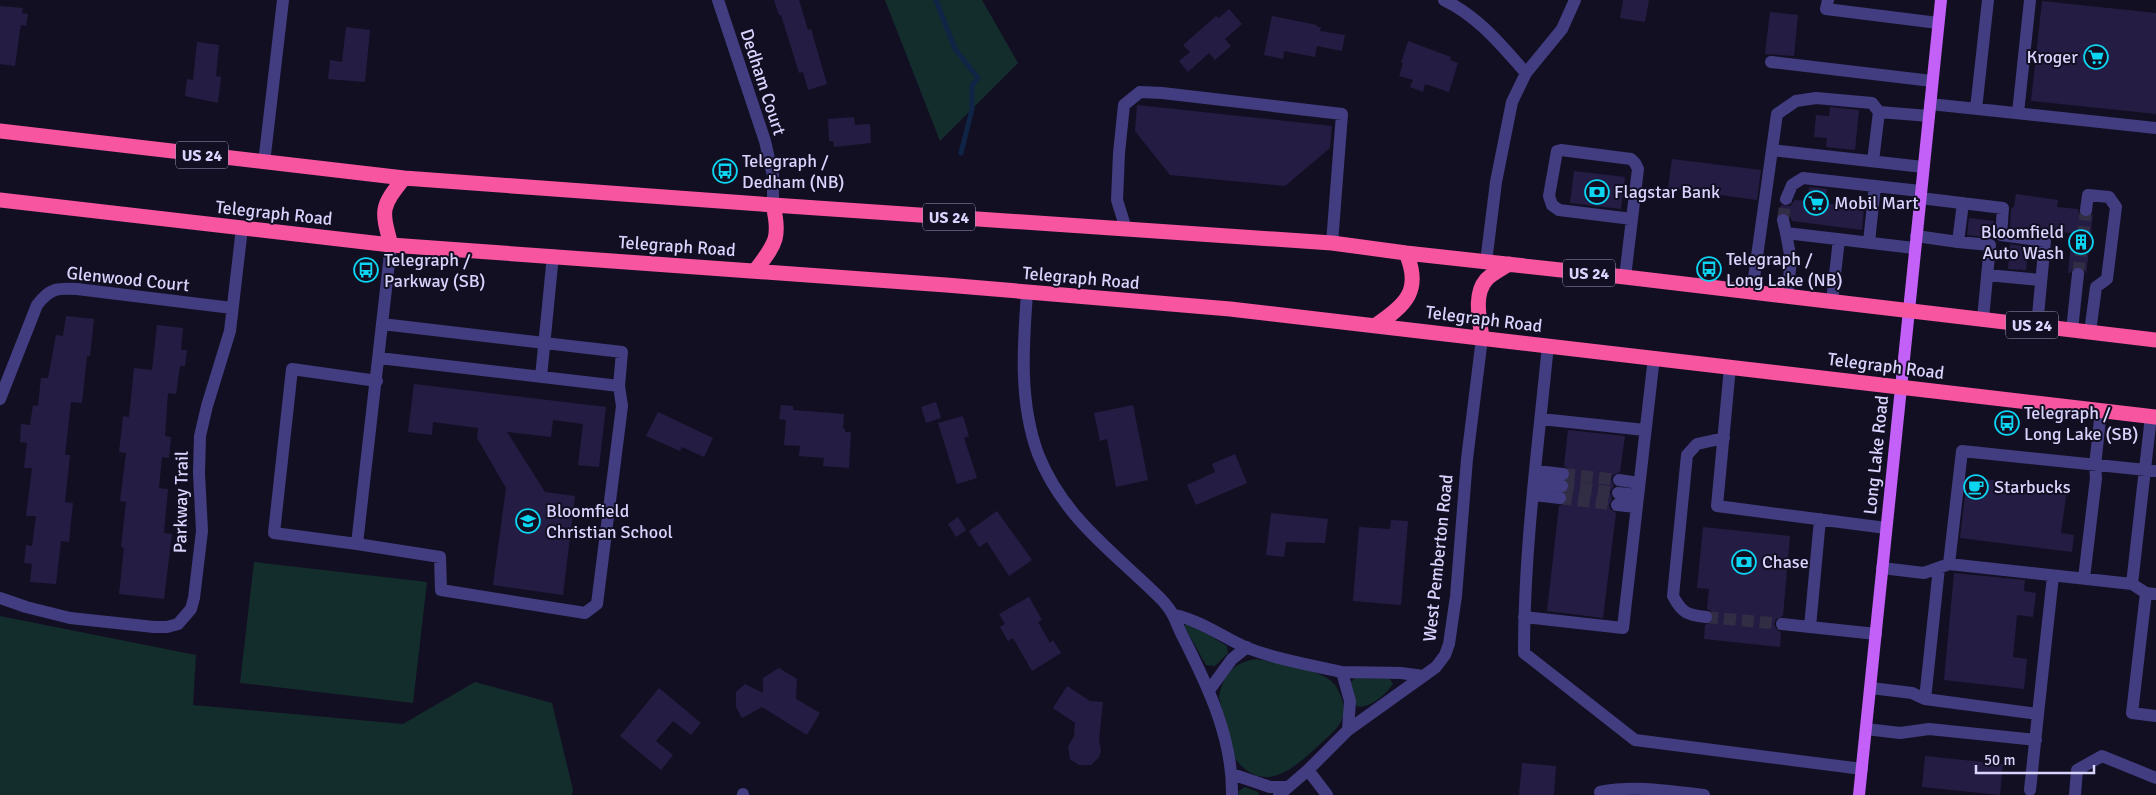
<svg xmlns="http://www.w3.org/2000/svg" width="2156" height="795" font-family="Signika,sans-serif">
<rect width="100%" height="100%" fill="#130f23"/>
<path fill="#132d2c" d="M885,0H982L1018,63L940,141Z
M254,562L427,582L413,703L240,683Z
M0,616L196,655L193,705L403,724L475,682L552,703L573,790L572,795H0Z
M1187,622L1227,646L1228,653L1215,666L1206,665L1184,626Z
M1257,659C1276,663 1324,669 1335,685C1341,693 1346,708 1343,717C1339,729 1326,738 1318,746C1293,769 1265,795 1236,760C1229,750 1223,711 1219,697C1223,674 1234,662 1257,659Z
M1355,678L1390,679L1393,684C1386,694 1369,710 1356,706L1351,682Z
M1245,787L1258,792L1259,795H1238L1239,791Z"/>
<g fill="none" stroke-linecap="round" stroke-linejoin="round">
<path stroke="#102446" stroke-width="5" d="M936,0L955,49L978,78L972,86V109L961,153"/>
</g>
<path fill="#251c43" d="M774,0H799L808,30L811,29L827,84L808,90L803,72L799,73L781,15H779Z
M1623,0H1649L1645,22L1620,18Z
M2042,1L2156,13V114L2031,101Z
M0,6L23,8L22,13L28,14L26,26L21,25L20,30L15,66L0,64Z
M1229,9L1242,24L1225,39L1231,46L1215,60L1209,53L1188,72L1179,61L1190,52L1183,45L1216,16L1219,18Z
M1770,12L1798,15L1794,56L1765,54Z
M1272,16L1317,25V27H1321L1320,31L1345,35L1342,51L1317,46L1315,57L1284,51L1283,59L1264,55Z
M346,27L370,30L365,82L328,79L330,60L342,62Z
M1408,41L1451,57L1450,60L1458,63L1449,92L1425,84L1423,92L1410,87L1413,80L1399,76L1403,63H1401Z
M197,42L219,45L216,76L221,77L218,103L185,96L187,79L193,80Z
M1137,105L1332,126L1330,148L1285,186L1170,175L1135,131Z
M1830,107L1859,110L1855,150L1826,147L1827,138L1814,137L1816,115L1829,116Z
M854,117L855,125L870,124L871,143L834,147L833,141H829L828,119Z
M1672,159L1761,170L1757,200L1668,188Z
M1574,171L1625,177L1621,209L1570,203Z
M1809,187L1827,189L1825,203L1864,208L1862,230L1792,221L1789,214L1780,212L1781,205L1790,206L1795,200L1808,201Z
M2016,194L2058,200L2057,207L2078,209L2079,214L2084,218L2093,215L2086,275L2085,270L2079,266L2074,267L2070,273H2068L2072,233L2010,228L2011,209L2014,206Z
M1969,218L1994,221L1993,238L1967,235Z
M2010,244L2028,247L2026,270L2008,269Z
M66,316L94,319L90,356H87L82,403L71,402L65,455H70L65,502L73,503L69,542L61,541L56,584L30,582L32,564L24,563L26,545L32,546L36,516H26L32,468H24L27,443L20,442L21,424L30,425L33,405L38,406L41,378H48L56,335L63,336Z
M157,325L183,328L181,350H187L185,366H180L176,394L168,393L165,436L171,437L169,458L162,457L159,488L168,489L164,533L172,534L164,599L119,594L124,548L121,547L126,502L120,501L126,453L119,452L123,416L129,417L134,368L152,370Z
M414,384L606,407L599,467L578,465L583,424L553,420L551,437L507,432L545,492L575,496L563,595L493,585L506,488L477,438L478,428L433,422L432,435L408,432Z
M936,402L941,418L926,423L921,407Z
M781,405L793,406V410L844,414L843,428L845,429V432H851L849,468L823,466L824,458L799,456L800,446L784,445L786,420L779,419Z
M1133,405L1148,480L1116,487L1107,439L1100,441L1094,413Z
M658,412L713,438L704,457L682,447L680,451L646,436Z
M963,416L969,436L964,438L977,478L957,484L938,423Z
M1568,430L1625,436L1620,472L1613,475L1611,479L1614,486L1610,492L1612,499L1609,505L1610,509L1616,513L1603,618L1547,611L1559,506L1567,502L1568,498L1566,493L1570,487L1568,480L1571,475V471L1564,466Z
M1235,454L1247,483L1196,505L1187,485L1215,472L1212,464Z
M1967,477L2067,489L2061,533L2074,535L2072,552L1960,538Z
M997,511L1032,560L1009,576L987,542L979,547L969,531Z
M1271,513L1328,519L1325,543L1286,542L1284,557L1266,555Z
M958,517L966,530L956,537L948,524Z
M1391,520L1408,521L1401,605L1353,601L1359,527L1390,529Z
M1703,527L1790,536L1783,616L1776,619L1774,624L1777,630L1781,632L1780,647L1704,639L1705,625L1712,622L1714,617L1711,611L1707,609L1709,589L1697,588Z
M1954,573L2025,580L2024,591L2036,593L2033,617L2017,615L2013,657L2027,659L2024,689L1944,680Z
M1029,597L1042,620L1038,622L1050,643L1053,640L1061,653L1032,671L1013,638L1008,641L1000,627L1005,624L999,614Z
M779,668L797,679L796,699L820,713L807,735L762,707L742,718L736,707V692L745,684L763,693V678Z
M1067,686L1090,701L1103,702L1099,740L1101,751L1099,757L1091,765H1079L1070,759L1068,747L1074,736L1075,723L1053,708Z
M659,688L701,723L691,735L673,721L656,741L673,755L661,770L620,736Z
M1925,756L2003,764L2000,795L1922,787Z
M1522,763L1556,766L1554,795H1519Z"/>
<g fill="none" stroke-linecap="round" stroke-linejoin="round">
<path stroke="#312d44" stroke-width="12" stroke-dasharray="12 6" stroke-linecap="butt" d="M1783,220L1786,199
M2078,274L2086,210
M1563,474L1619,480
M1562,486L1618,493
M1560,498L1617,505
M1706,617L1782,624"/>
<path stroke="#413d80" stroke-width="12" d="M718,0L765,141L773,176V205
M1444,0C1479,17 1501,45 1526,73
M1828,0L1826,9L1938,23
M1771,62L1932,81
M1930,104L2156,128
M1976,109L1988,0
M2018,113L2030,0
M1772,150L1923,167
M1873,161L1879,112
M264,163L283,0
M1920,198L2003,208L2001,235L2045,241L2037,326
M1786,199L1792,185L1803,178L1920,191
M2086,210L2088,195L2109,197L2116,207L2107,279L2096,287L2090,332
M1783,220L1786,233
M1126,229L1117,200L1119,153L1124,105L1140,92L1162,93L1342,114L1332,243
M1916,236L1958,242L1963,203
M1869,242L1875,186
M1958,242L1990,245L1983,319
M1486,262L1496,182L1512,102L1526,73L1562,29L1575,0
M1987,275L2041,280
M1625,277C1629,241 1634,205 1638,169L1635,163L1631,159L1561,150L1557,151L1549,196L1552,205L1559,210L1632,219
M1752,292L1777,114L1796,101L1816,98L1872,103L1879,112L1929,116
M1027,293C1023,347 1019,402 1038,454C1064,519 1114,552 1161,599C1175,614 1174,619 1182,635C1207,684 1233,738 1232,795
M1787,296L1791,260L1786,233L1914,248
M1832,301L1839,239
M382,324L622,352L619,386L622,406L597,604L585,613L441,590L440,557L357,544C369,444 380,344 391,245
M2072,330L2078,274
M1548,345C1538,447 1524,550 1524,653L1635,740L1862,769
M379,358L619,386
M1730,367L1717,506L1886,528
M541,377L553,255
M0,399L37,305C50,288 57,288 77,289L232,308
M2151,416L2132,584L2146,593L2156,594
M1541,419L1645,430
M1536,471L1563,474
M1619,480L1639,483
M1535,483L1562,486
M1618,493L1638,495
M1534,495L1560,498
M1617,505L1636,507
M1820,519L1810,627L1876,634
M357,544L274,533L292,369L377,381
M1949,564L1962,451L2156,471
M1882,568L1924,573L1949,564L2132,584
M2084,578L2096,478L2095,466L2101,410
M2146,593L2132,713L2156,716
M0,598L26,607L70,618L154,627H167L178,624L191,609L194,598L202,531L199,473L200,436L207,406L230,331L242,228
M1175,615C1201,621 1221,636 1245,647C1275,659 1310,665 1342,672L1350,701L1348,730
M1524,617L1623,628L1654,357
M1706,617C1687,615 1682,613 1673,596L1687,455L1697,444L1724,438
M1782,624L1810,627
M1342,672L1401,673L1423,676
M1871,688L1912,693L1925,699L1939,568
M1210,689L1232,659L1247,647
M1925,699L2038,714L2053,576
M1866,729L1900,733L1929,729L2036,740
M1308,770L1327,795
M1232,774L1270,787H1288
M2030,790L2038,714
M1600,792C1635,785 1669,791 1704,795
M743,794V795
M1279,795L1308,770L1348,730L1436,667L1445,655L1449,644L1456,596L1467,459L1482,338
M2075,795L2077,770L2102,756L2156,778"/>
<path stroke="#c260f7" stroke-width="12" d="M1859,795L1941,0"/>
<path stroke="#f7559f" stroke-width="15" d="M0,131L404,178L773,205L1332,243L1406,253L1625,277L2156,340
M0,200L391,245L946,285L1230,309L2156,417
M391,245C381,209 381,207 404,178
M755,271C775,244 781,239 773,205
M1376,325C1406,305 1422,290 1406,253
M1482,338C1480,321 1473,295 1486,280C1491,274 1502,269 1509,264"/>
</g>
<defs>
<g id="supermarket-ring" transform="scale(1.25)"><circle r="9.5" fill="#130f23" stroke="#0cd5f1" stroke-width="1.5"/><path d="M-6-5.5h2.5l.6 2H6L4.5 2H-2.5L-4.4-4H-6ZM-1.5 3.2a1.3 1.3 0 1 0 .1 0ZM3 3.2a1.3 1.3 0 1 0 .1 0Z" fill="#0cd5f1"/></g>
<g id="bus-ring" transform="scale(1.25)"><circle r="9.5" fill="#130f23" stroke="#0cd5f1" stroke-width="1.5"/><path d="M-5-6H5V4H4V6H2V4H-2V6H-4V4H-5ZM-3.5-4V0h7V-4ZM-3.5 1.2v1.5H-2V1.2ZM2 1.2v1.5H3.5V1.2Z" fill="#0cd5f1"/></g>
<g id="bank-ring" transform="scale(1.25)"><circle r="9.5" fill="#130f23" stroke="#0cd5f1" stroke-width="1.5"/><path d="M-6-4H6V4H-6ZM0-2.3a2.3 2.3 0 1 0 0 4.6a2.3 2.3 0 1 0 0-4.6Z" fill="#0cd5f1"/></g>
<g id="building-ring" transform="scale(1.25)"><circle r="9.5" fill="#130f23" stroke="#0cd5f1" stroke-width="1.5"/><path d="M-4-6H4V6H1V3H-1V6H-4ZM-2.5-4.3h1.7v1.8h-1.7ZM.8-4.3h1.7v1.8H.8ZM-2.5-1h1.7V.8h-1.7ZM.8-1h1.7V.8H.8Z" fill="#0cd5f1"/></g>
<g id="cafe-ring" transform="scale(1.25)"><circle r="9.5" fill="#130f23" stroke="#0cd5f1" stroke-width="1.5"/><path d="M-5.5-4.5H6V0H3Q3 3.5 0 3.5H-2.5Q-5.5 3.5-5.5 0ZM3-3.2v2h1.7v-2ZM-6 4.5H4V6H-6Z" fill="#0cd5f1"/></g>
<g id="school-ring" transform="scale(1.25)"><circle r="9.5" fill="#130f23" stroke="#0cd5f1" stroke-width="1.5"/><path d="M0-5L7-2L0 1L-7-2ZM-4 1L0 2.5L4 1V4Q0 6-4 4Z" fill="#0cd5f1"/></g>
</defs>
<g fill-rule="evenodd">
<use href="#supermarket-ring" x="2096" y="57"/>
<use href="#bus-ring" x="725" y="171"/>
<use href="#bank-ring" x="1597" y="192"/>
<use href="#supermarket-ring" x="1816" y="203"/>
<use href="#building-ring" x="2081" y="242"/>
<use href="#bus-ring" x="1709" y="269"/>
<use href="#bus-ring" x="366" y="270"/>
<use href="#bus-ring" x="2007" y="423"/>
<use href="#cafe-ring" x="1976" y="487"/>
<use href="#school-ring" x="528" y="521"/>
<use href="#bank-ring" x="1744" y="562"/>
</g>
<g text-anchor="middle" stroke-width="4" stroke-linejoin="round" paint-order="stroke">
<g fill="#130f23" stroke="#9e99bc" stroke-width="1">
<rect x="176" y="141.5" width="52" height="27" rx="4"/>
<rect x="923" y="203.5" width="52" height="27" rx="4"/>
<rect x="1563" y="259.5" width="52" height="27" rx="4"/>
<rect x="2006" y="311.5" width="52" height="27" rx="4"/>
</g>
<g font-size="16" font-weight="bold" fill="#d9d4fd">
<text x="202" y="161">US 24</text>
<text x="949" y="223">US 24</text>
<text x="1589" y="279">US 24</text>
<text x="2032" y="331">US 24</text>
</g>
<g font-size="18" fill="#d9d4fd" stroke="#130f23" text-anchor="start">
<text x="2078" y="63" text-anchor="end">Kroger</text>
<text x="742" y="167">Telegraph /<tspan x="742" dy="21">Dedham (NB)</tspan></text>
<text x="1614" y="198">Flagstar Bank</text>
<text x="1834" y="209">Mobil Mart</text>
<text x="2064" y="238" text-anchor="end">Bloomfield<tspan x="2064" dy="21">Auto Wash</tspan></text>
<text x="1726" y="265">Telegraph /<tspan x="1726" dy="21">Long Lake (NB)</tspan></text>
<text x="384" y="266">Telegraph /<tspan x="384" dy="21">Parkway (SB)</tspan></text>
<text x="2024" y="419">Telegraph /<tspan x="2024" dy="21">Long Lake (SB)</tspan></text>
<text x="1994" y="493">Starbucks</text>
<text x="546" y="517">Bloomfield<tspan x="546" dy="21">Christian School</tspan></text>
<text x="1762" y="568">Chase</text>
</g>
<g font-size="18" fill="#d9d4fd" stroke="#130f23">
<text transform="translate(763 82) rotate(72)" y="6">Dedham Court</text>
<text transform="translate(274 213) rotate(6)" y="6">Telegraph Road</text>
<text transform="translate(677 246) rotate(4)" y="6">Telegraph Road</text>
<text transform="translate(1081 278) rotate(5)" y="6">Telegraph Road</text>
<text transform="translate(128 279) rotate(6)" y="6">Glenwood Court</text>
<text transform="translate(1484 319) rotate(7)" y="6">Telegraph Road</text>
<text transform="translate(1886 366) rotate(7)" y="6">Telegraph Road</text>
<text transform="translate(1876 455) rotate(-84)" y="6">Long Lake Road</text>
<text transform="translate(181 502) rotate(-89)" y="6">Parkway Trail</text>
<text transform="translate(1438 558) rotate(-84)" y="6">West Pemberton Road</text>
</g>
</g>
<path d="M1976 765v8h118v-8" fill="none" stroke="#d9d4fd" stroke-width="2.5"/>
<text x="1984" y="765" font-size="15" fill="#d9d4fd" stroke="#130f23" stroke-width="4" paint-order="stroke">50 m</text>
</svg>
